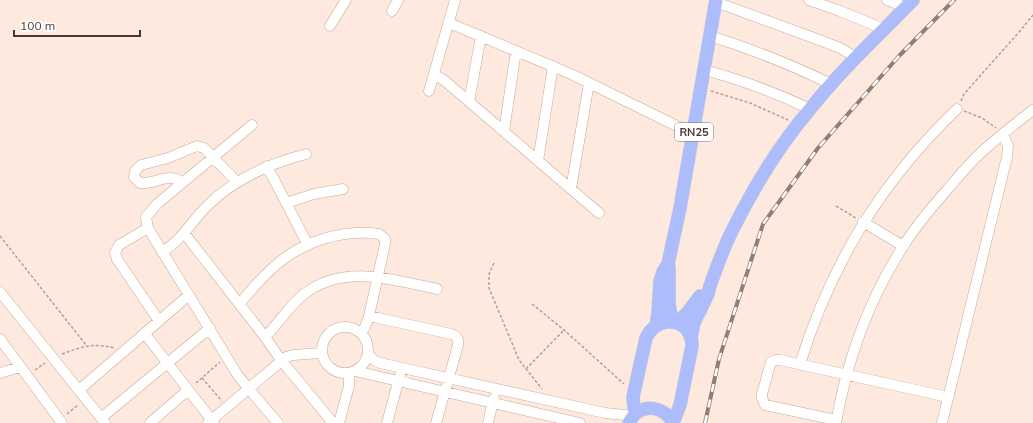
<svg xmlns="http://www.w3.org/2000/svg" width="1033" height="423" font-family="Mulish,sans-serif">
<rect width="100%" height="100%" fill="#fee9de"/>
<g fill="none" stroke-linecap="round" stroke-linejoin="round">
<g stroke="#c8a895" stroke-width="11">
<path id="minor" d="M809,0L840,11L884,29
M887,0L905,7
M716,2L822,41L840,48L856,57
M392,11L398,0
M449,23L571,74L693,134
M330,26L346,0
M710,36C752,49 792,65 831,84
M705,70C741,80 775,92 810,109
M434,74L445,81L599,213
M429,91L455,0
M469,102L481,36
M252,125L157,204L146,217L148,228L237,374L248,388L278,423
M504,131L516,51
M538,161L553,66
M267,166L308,245
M182,183C170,171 154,185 140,183L134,177L135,171L141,165L168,158L197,146L204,148L237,182
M571,189L589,83
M286,203L314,194L343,189
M863,222L903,246
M148,228L119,245L115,253L117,259L159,321
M184,233L265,337L281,360L333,423
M162,252C181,241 191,222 207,206C234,179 268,164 306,154
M0,292L105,423
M240,303C251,290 262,277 276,265C303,241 343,229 379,234L385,239V244L369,316L365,327L361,333
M369,316L451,334C457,335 459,339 458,345L436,423
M322 350a23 23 0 1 1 46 0a23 23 0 1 1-46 0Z
M145,334L214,423
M265,337C279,323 289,306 304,294C344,263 393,280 437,289
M0,339L62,423
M368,354L375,361L380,363L605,413L625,415L634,414
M800,364C831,264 881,182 957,109
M355,371L580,423
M0,373L20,367
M79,390L189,295
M101,418L210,328
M836,420L765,405L762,398V394L771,362L776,360H780L948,397
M150,423L188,390
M208,423L286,357L293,355L321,353
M339,423L349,386V373
M387,423L400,375
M488,423L494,398
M836,423C847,360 869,299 904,245C916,226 931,208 947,190C959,176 971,161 986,148C1001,135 1017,122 1033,110
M942,423L1007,157L1008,146L1003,134"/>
</g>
<g stroke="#d7d3d2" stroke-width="14">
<path id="major" d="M669,267V303L672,322
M677,323L688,312L700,296
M656,325L658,314L660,281L663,272L668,264L680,208L716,0
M691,338L694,323L708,294L710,286C717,266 724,246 734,227C755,185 780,144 811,108C842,69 878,36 913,0
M636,413L634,408L633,397L646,338C658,313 692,318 692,346L680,405L673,423
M629,423C638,403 663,404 673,423"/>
</g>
<path stroke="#b2a096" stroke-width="1.5" stroke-dasharray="3 2" stroke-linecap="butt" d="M711,91L750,103L788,120
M961,101L964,94L1020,31L1033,15
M964,111L982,118L996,128
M836,206L856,218
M0,236L86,345
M494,263L489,274V288L519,360L542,389
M532,304L564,330L624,384
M62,354C84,346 92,343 115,348
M526,369L564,330
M35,370L45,363
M202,378L222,401
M196,383L220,362
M67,414L78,405"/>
<use href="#minor" stroke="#fff" stroke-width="10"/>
<use href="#major" stroke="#adbdfb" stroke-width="13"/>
<g stroke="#907f76" stroke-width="4">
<path id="rail" d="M705,423L719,359L763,224L818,148L899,56L954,0"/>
</g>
<use href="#rail" stroke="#fff" stroke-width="2.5" stroke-dasharray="8" stroke-linecap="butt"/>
</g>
<g text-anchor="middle" stroke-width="4" stroke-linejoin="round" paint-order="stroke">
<rect fill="#fff" stroke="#7e746f" stroke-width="1" x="675" y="123" width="38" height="18" rx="3"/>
<g font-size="11" font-weight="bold" fill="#473931">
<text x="694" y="136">RN25</text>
</g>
</g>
<path d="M14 30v6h126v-6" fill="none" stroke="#473931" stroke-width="2"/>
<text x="20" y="30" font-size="12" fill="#473931" stroke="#ffffff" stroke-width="3" paint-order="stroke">100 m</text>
</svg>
